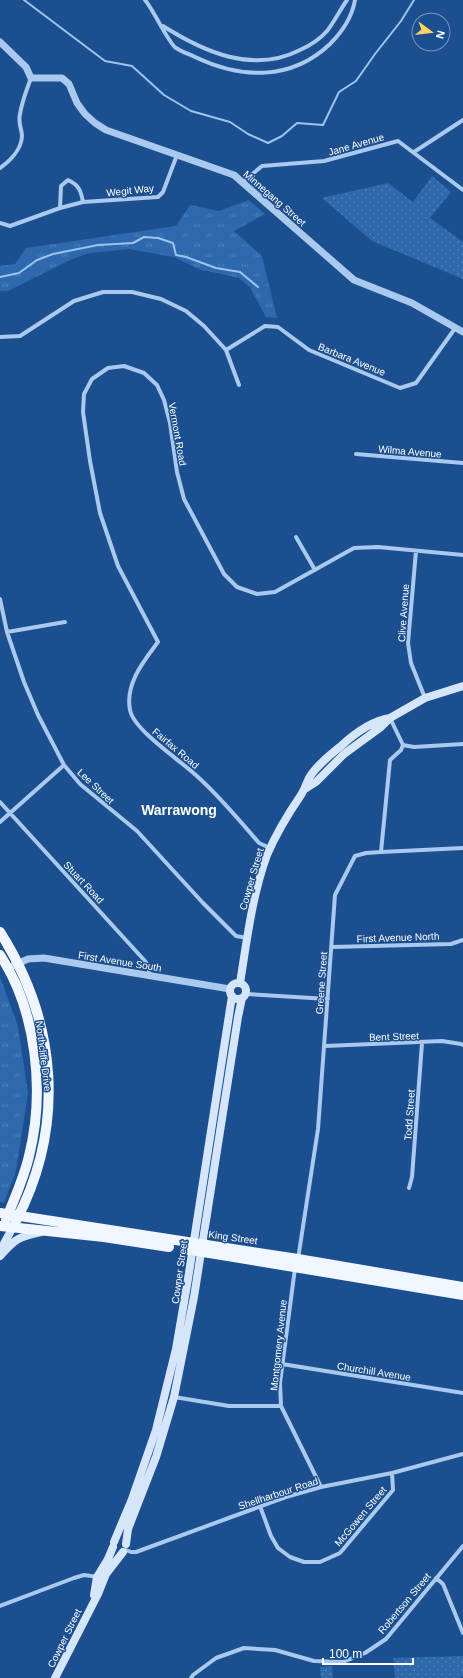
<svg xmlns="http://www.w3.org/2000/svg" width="463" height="1678" font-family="Helvetica,sans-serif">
<defs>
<pattern id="grass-dots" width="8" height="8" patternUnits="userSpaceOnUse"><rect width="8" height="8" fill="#2e69ad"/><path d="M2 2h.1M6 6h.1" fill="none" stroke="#4d80b9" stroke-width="1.8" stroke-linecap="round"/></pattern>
<pattern id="park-tufts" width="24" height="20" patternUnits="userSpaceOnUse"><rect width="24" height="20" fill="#2e69ad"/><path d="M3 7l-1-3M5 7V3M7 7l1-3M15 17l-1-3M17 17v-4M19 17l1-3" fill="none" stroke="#4d80b9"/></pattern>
</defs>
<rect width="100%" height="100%" fill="#1b4f8f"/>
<path fill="url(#grass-dots)" d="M432,176L451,192L430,218L463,242V279L372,241L322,198L388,183L413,202Z
M463,1656V1676L460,1678H395L393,1658Z
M332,1666L333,1678H321L320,1667Z"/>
<path fill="url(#park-tufts)" d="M249,200L265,214L234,231L262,256L277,318L266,317L250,287L239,278L208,271H203L174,257L129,249L89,253L72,259L8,291H0V266L15,264L26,248L176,226L190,205L219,211Z
M0,977L18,1026L28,1093L16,1171L4,1203L0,1202Z"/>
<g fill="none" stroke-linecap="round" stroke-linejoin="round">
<path stroke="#9cc4f0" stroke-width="2" d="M24,0L105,61L132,66L164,95L191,111L230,122L248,134L268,143L282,136L297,123L323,125L339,92L356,81L375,54L401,21L414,0
M0,277L19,273L37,260L53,254L98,245L133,243L144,237L158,238L173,243L176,255L186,257L216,268L240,272L258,287"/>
<path stroke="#a9c9ee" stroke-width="4" d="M145,0C153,9 169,44 176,48C182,52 189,54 195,57C241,79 291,81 330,44C343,31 352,18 355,0
M163,26C204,52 253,74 300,50C309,46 320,39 327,31C334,22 340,10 347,0
M414,152L463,120
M0,168C10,161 22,149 22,135C21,127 18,122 20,114C22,101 27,89 31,78
M243,182L262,166L324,161L398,141L463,190
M60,208L61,186L68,180C79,185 81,191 83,202
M0,223L10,226L60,208L83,202L158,197L163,192L177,155
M0,337L20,336L74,301L103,292H132L161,299L186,311L204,326L226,350L239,385
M226,350L265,326L278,327L309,350L400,388L416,383L456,327
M356,454L463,463
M296,537L315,570
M416,551L408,643L411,663L425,698
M0,599L7,632L24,682L38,715L64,765L80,784L137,831L203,903L236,936L247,938
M7,632L65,622
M403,745L414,747L463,744
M0,802L145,961L149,967V976
M0,822L64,765
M270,848L259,843C240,821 221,798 199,778C183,762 134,731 130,710C125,684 143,662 158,642L118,566L100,513L90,461L83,412L84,394L92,379L108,368L124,366L144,373L157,385L164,400L170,423L177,472L184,499L224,574L237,587L257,594L275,592L354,548L378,547L463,555
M381,852L463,848
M332,947L451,944L463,940
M246,994L328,999
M325,1046L442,1041L461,1044L463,1045
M409,1188L412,1177L422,1043
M298,1259L318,1129L335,895L355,856L366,853L381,852L390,760L401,750L403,745L390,718
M295,1268L280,1383L281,1406L321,1487
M282,1364L463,1393
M174,1397L229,1406H281
M260,1506L271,1536L278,1548L290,1557L304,1562H320L340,1553L393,1490L392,1473
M126,1550L131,1552H136L286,1497L321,1487L392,1473L463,1454
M436,1578L443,1584L463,1633
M0,1606L74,1578L84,1575L98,1577
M191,1678L193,1675L216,1658L244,1648L275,1650L314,1661L343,1662L365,1653L386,1639L463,1546"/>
<path stroke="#a9c9ee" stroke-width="7" d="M0,42L26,67L31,78H62L69,84L77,103L85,114L95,123L106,130L234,175L354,280L412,303L463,332
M8,968L28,959L44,958L230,989"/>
<path stroke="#d6e6fa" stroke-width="8" d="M305,789L316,782L344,754L381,727L390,718L425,698L463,686
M230 991a8 8 0 1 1 16 0a8 8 0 1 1-16 0Z
M240,983C247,940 252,896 267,855C276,834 288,814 301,795C305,789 306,784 309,778C316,766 330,755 341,746C355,733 371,721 390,718
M0,1251L13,1227
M0,1256C15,1239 18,1237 41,1232
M114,1542L132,1499L156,1430L176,1349L188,1279L232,996
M126,1544L128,1529L156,1457L174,1397L194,1297L238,1017L242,998
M94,1595L97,1577L108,1559L113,1547
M55,1678L98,1594L106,1574L123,1552"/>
<path stroke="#f0f6ff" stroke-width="10" d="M0,932C57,1022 66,1125 16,1221
M0,955C37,1011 45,1092 29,1156C24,1178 14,1199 6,1220
M0,1213L298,1259L463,1287
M0,1226L104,1237L169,1247
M185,1249L463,1295"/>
</g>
<g text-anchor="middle" stroke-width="3" stroke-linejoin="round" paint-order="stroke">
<g font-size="10" fill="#fff" stroke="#1b4f8f">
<text transform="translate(356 144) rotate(-16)" y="4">Jane Avenue</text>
<text transform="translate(130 190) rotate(-6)" y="4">Wegit Way</text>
<text transform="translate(275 198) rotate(41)" y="4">Minnegang Street</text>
<text transform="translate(352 359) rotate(22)" y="4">Barbara Avenue</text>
<text transform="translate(178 434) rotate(80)" y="4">Vermont Road</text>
<text transform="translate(410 451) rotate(5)" y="4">Wilma Avenue</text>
<text transform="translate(403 613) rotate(-86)" y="4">Clive Avenue</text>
<text transform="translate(176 748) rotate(40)" y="4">Fairfax Road</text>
<text transform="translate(96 786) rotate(43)" y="4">Lee Street</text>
<text transform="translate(251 879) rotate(-74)" y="4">Cowper Street</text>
<text transform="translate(84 882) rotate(47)" y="4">Stuart Road</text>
<text transform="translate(398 937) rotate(-2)" y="4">First Avenue North</text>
<text transform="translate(120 961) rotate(9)" y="4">First Avenue South</text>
<text transform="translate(321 983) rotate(-86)" y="4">Greene Street</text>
<text transform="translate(394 1036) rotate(-2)" y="4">Bent Street</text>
<text transform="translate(44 1056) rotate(83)" y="4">Northcliffe Drive</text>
<text transform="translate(409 1115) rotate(-86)" y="4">Todd Street</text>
<text transform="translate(233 1237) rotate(8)" y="4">King Street</text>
<text transform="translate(179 1272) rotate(-82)" y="4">Cowper Street</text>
<text transform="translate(278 1345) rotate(-84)" y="4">Montgomery Avenue</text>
<text transform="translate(374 1371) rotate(9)" y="4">Churchill Avenue</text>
<text transform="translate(278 1493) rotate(-18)" y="4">Shellharbour Road</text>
<text transform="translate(360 1516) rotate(-50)" y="4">McGowen Street</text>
<text transform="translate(404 1603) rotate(-50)" y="4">Robertson Street</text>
<text transform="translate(64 1638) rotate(-64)" y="4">Cowper Street</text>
</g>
<g font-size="14" font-weight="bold" fill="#fff" stroke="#1b4f8f">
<text x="179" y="815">Warrawong</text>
</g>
</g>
<g transform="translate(431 32) rotate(105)"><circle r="19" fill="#1b4f8f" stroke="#7695bc"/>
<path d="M0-3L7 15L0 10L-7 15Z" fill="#ffd166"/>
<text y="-6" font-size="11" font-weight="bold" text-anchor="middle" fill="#ffffff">N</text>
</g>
<path d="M323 1658v6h90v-6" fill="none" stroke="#ffffff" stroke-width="2"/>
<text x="329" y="1658" font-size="12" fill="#ffffff" stroke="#1b4f8f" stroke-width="3" paint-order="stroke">100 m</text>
</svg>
